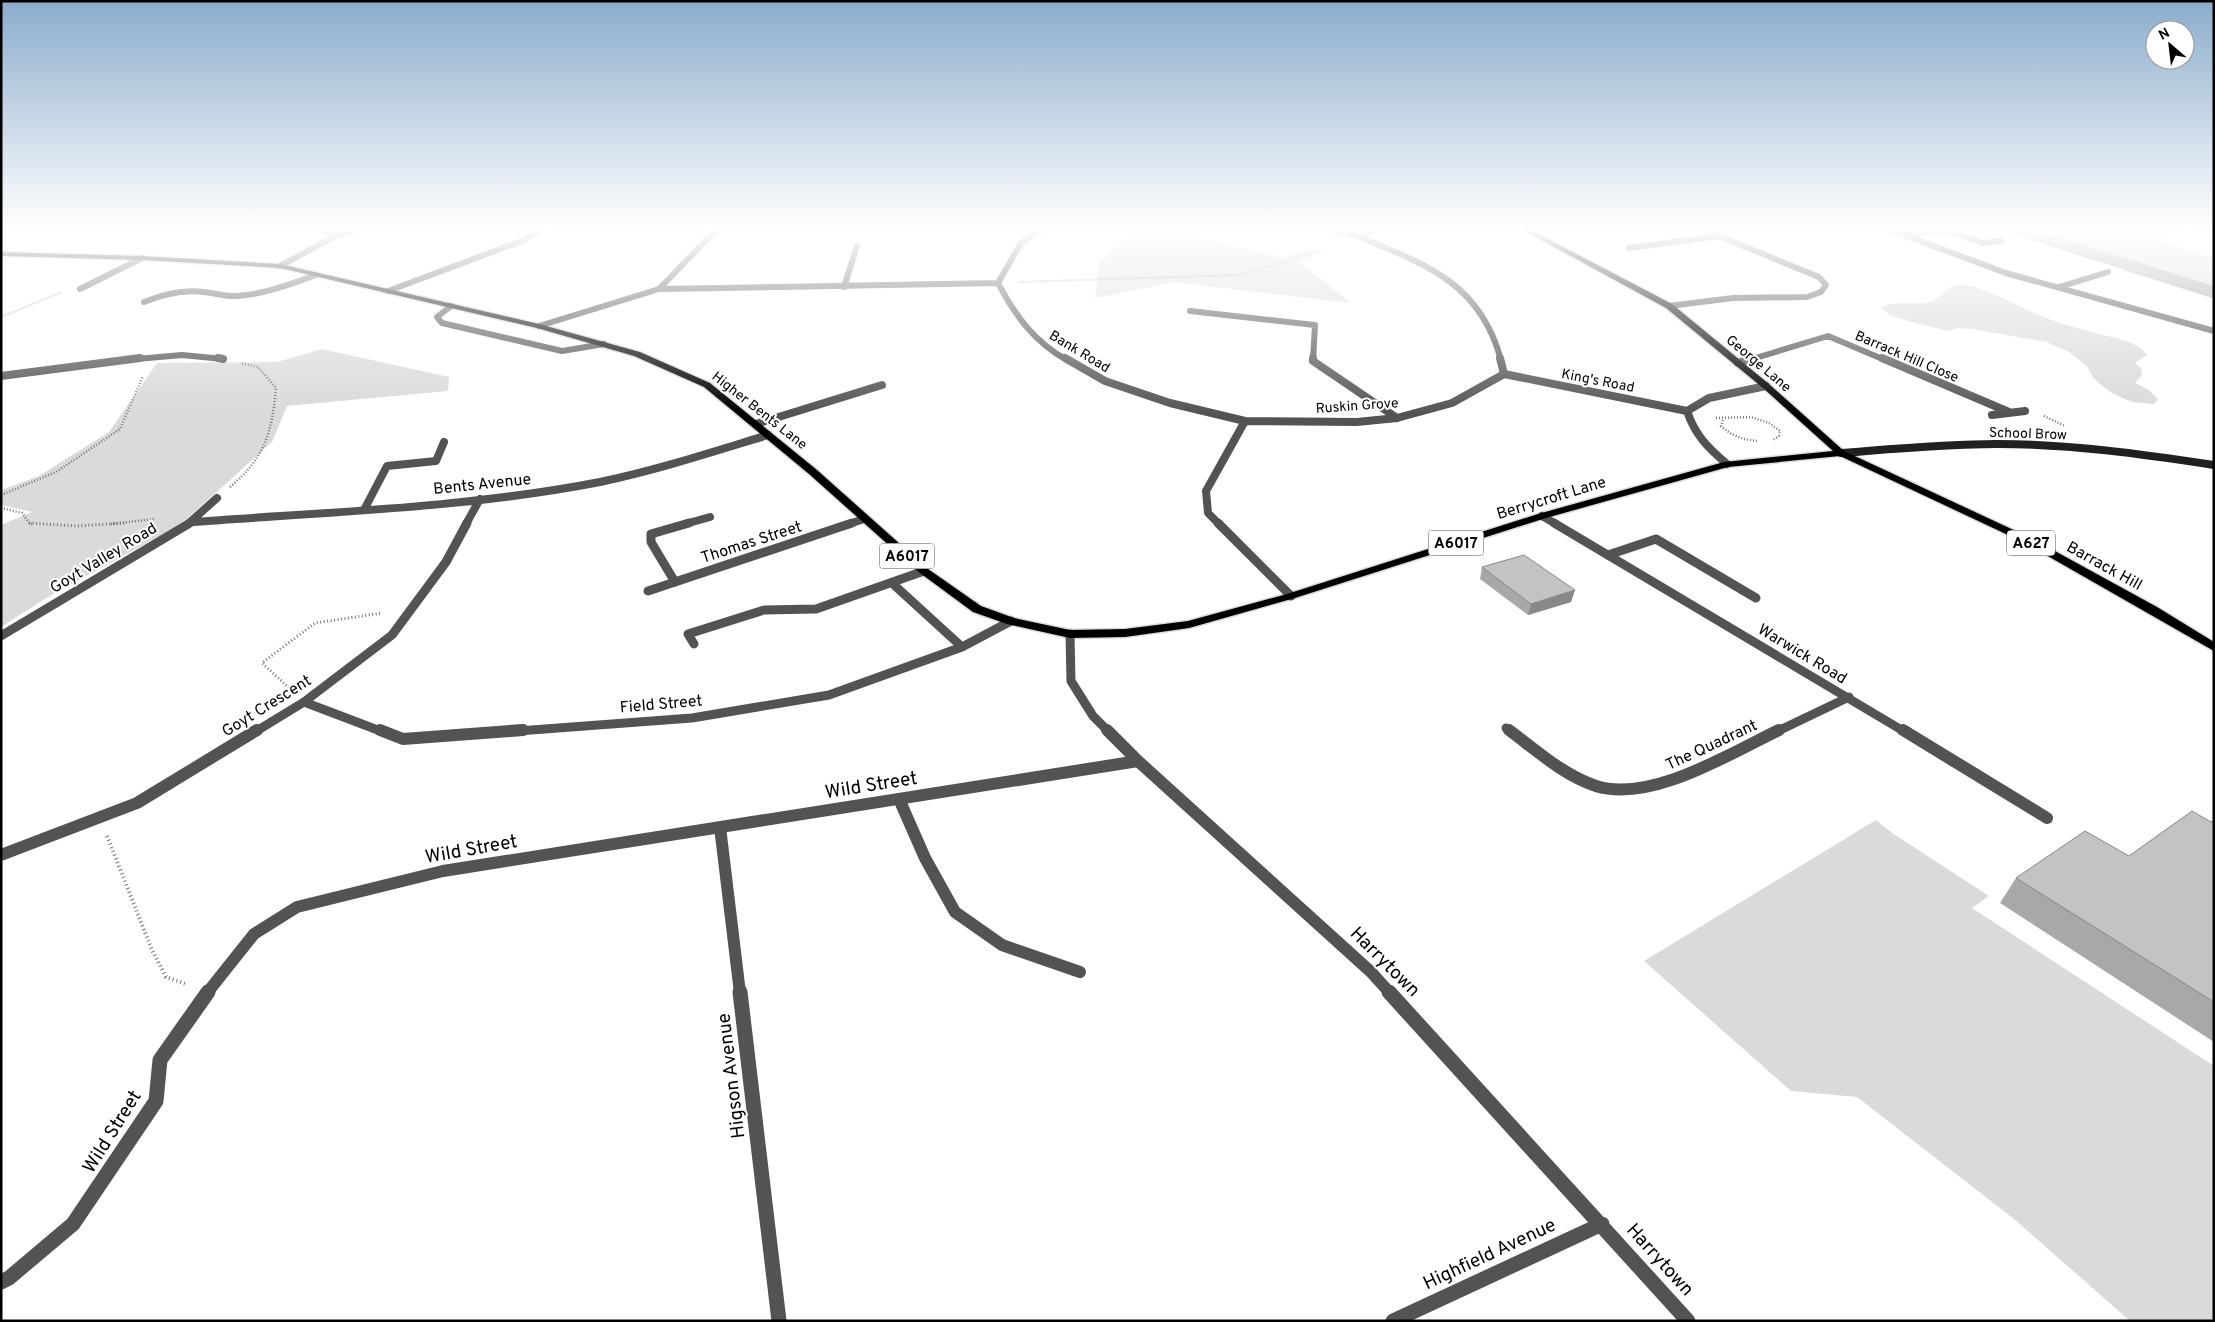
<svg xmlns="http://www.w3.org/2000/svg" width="2215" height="1322" font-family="Overpass,sans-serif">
<rect width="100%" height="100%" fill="#fff"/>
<path fill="#dadada" d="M2024,229H2199L2150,238L2214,258V289Z
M1133,234L1199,238L1283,257L1309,248L1323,253L1299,262L1351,303L1174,282L1095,298L1099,262Z
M1959,284C1991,289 2002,299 2030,311C2052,321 2076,328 2099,334C2115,338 2137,341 2147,355L2135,363L2141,368L2142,375L2135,383L2149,390L2158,399L2154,404L2132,402L2112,393L2101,385L2092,376L2087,366L2069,352L2047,342L1972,329L1957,328L1948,331L1905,320L1890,315L1881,308C1896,299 1917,307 1932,301C1943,296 1945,287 1959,284Z
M322,349L449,377L448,391L287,406L272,442L180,525L48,597L1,627V525L32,512L1,505V490L39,476L109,432L157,363L277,362Z
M1876,820L1892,833L1989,896L1972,908L2214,1066V1321H2130L2014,1219L1857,1097L1791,1091L1644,961Z"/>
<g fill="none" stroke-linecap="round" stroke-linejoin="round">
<path fill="#a1a1a1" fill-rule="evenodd" d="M2007,229H2031L2214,286V298L2009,233Z"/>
<g stroke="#dbdbdb" stroke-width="3">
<path id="primary" d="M1521,229H1529L1672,304L1769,384L1844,451L2033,539L2157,607L2214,642V651L2025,543L1840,456L1728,467L1546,518L1295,598L1189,628L1125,637L1070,638L1007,624L973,612L920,573L809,474L704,387L634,356L537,328L280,268L142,260L1,256V252L142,256L280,264L539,324L640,352L710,383L817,470L928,569L981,606L1014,618L1070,630L1125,629L1188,621L1287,594L1538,514L1724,462L1833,451L1763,388L1666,308Z"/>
</g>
<path stroke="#757575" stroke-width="2" stroke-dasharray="0.5 1" stroke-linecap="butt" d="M2017,234L2090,258
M2126,270L2214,298
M1019,282L1236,275L1249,273L1326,248
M1,317L62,292"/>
<path stroke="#757575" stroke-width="2.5" stroke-dasharray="1 2" stroke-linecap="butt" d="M2044,416L2065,426
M1716,418L1751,417L1769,423L1780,431L1779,436L1773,440
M1723,420L1721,426C1732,436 1744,440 1759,441
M230,487C265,458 272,432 276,388L258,367L240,363
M1,495L56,472L120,429L143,376
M1,508L22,513L30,524H33
M111,524L154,519"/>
<path stroke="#757575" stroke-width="3" stroke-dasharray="1 2.5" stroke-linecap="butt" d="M29,523L77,526L125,523
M289,688L262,663L315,623L382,613"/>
<path stroke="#757575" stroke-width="4" stroke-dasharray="1 3" stroke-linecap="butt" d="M107,836L152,950L166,977L186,984"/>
<path stroke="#535353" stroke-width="6" d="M451,306L437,317L442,323L562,351L604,344"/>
<path stroke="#535353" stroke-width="8" d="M756,424L882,385
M365,508L387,466L436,461L444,442
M685,524L710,517"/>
<path stroke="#535353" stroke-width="9" d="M1608,555L1656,539L1756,598
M675,582L651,542V534L689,523
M893,584L962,647
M694,644L688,634L764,610L816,609L924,571
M304,702L383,732
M506,732L692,718L829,695L962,647L1011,621"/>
<path stroke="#535353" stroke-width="12" d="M380,730L403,739L523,730
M899,799L925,858L955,912L1002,945L1080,972"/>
<path stroke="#535353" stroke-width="6" d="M215,229H264
M320,229L335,236
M1042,229L1021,243L998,283C1015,315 1034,342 1067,360
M1329,229L1357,236
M1380,229L1357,236C1425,264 1480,282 1501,360
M1888,229L2006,273L2214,331
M1905,234L1945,230L1983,243L2001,241
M1629,248L1720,236
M280,266L335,236L360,229
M844,287L857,246
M2059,287L2108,272
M80,289L142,258
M659,289L998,283
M388,291L524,240L542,229
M144,302C163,294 183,289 204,292C215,293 227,297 238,296C265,294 291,284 316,275
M1669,306L1733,298L1807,297L1821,292L1826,285L1819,277L1702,229
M1190,311L1315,325L1313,360
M539,326L659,289L717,229
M125,360L182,355L223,359
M1749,360L1828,336L1885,360"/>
<path stroke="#535353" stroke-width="8" d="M218,358L223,359
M1065,358L1105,381L1170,403L1245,421L1357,422L1397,418L1452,403L1504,374L1500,358
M1313,358V361L1397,418
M1882,358L2009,412
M1738,363L1753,358
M1504,374L1687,411
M1,376L140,358
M1992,415L2025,411
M1727,464C1708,448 1695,435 1687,411L1709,398L1766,386
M1542,516L1556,524
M192,522C328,512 466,508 600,482C657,470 712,452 768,435
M188,524L217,498
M466,524L480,499
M849,524L864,519
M1219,524L1208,513L1206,491L1245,421"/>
<path stroke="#535353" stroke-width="9" d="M1218,523L1291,596
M1554,523L1905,732
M648,591L852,523
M1070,634L1071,681L1093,716L1109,732
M1,636L190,523
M1506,728L1511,732
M255,732L304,702L392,635L446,562L467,523
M1776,732L1849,697"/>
<path stroke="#535353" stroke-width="12" d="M1107,730L1138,761L1371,972L1390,993
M1509,730C1536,750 1563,775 1596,786C1651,803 1729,754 1779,730
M1903,730L2047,818
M720,827L740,993
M1,855L137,803L257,730
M207,993L254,934L297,907L443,871L1138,761"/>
<path stroke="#535353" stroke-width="15" d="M740,992L779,1321
M1389,992L1688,1321
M1,1282L9,1278L73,1224L156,1101L160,1060L208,992
M1393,1321L1602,1224"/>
<path stroke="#202020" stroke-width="8" d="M1841,453C1893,449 1945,444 1997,444C2070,444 2142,454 2214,465"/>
<use href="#primary" fill="#000" fill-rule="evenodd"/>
</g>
<path fill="#a8a8a8" d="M1482,567L1575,590L1571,602L1528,615L1480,579Z
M2214,820V1042L2000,903L2016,878L2129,856L2211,822Z"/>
<path fill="#888" d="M1575,590L1571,602L1528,615L1531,604Z"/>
<path fill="#c3c3c3" stroke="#888" d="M1524,555L1575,590L1531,604L1482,567Z
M2192,811L2211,822L2214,820V1002L2016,878L2085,831L2129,856Z"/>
<linearGradient id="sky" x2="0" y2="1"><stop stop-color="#8baccc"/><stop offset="0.55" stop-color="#fff"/><stop offset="1" stop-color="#fff" stop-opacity="0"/></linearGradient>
<rect width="2215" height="414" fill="url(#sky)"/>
<g text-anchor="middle" stroke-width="4" stroke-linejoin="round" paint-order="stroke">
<g font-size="14" fill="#000" stroke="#fff">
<text transform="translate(1080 351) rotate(31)" y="5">Bank Road</text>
<text transform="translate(1907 356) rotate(23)" y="5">Barrack Hill Close</text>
<text transform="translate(1759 363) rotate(40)" y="5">George Lane</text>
<text transform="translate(1598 380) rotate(11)" y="5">King's Road</text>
<text transform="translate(1357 405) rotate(-4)" y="5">Ruskin Grove</text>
<text transform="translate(760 410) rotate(38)" y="5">Higher Bents Lane</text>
<text transform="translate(2028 433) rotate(2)" y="5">School Brow</text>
</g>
<g fill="#fff" stroke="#4c4c4c" stroke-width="1">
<rect x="1428.5" y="530.5" width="55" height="25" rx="4"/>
<rect x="2007" y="530.5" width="48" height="25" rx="4"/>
<rect x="879.5" y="543.5" width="55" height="25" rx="4"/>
</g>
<g font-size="15" font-weight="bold" fill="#000">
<text x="1456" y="548">A6017</text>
<text x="2031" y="548">A627</text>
<text x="907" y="561">A6017</text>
</g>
<g font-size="16" fill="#000" stroke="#fff">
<text transform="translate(482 483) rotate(-6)" y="6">Bents Avenue</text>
<text transform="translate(1551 497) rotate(-17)" y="6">Berrycroft Lane</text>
<text transform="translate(751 541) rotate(-18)" y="6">Thomas Street</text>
<text transform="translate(103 557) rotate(-31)" y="6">Goyt Valley Road</text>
<text transform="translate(2105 565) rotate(29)" y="6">Barrack Hill</text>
<text transform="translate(1803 653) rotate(31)" y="6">Warwick Road</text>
<text transform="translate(661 703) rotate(-5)" y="6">Field Street</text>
<text transform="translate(266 705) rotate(-32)" y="6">Goyt Crescent</text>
<text transform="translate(1711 744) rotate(-25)" y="6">The Quadrant</text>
</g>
<g font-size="19" fill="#000" stroke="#fff">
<text transform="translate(871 784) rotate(-9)" y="7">Wild Street</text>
<text transform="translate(471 848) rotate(-10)" y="7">Wild Street</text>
<text transform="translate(1386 961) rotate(45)" y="7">Harrytown</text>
<text transform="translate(730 1076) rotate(-97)" y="7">Higson Avenue</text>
<text transform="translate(111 1131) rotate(-58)" y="7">Wild Street</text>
<text transform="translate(1489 1253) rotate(-25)" y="7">Highfield Avenue</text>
<text transform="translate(1661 1259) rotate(48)" y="7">Harrytown</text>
</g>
</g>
<rect width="2215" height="1322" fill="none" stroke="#000000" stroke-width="5"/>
<g transform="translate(2170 45) rotate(332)"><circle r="24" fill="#ffffff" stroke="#999999"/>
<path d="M0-4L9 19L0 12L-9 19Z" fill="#000000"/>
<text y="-8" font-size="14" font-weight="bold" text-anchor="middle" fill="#000000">N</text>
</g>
</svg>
